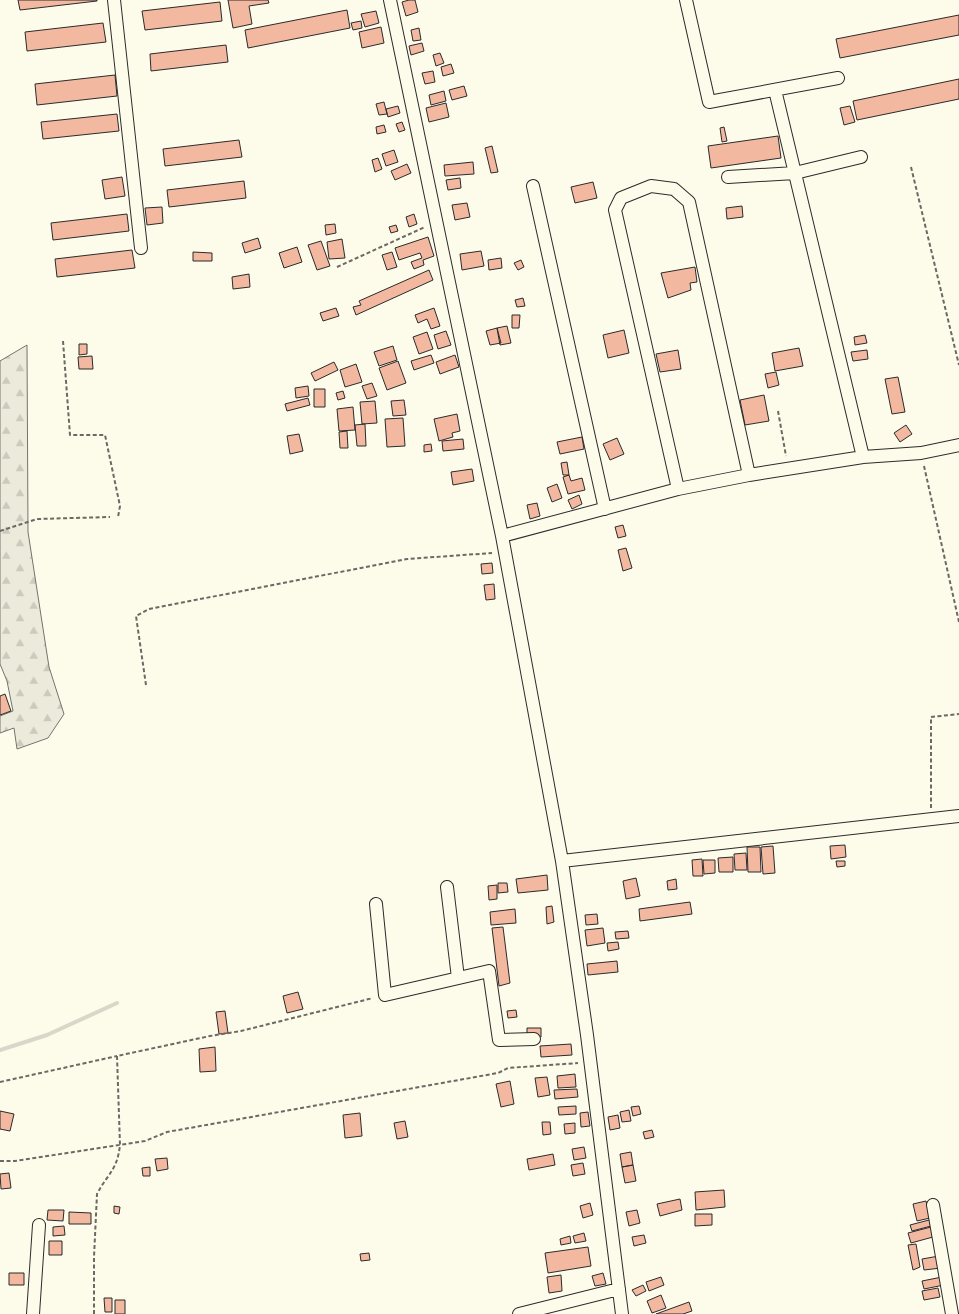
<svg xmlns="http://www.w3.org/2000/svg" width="959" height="1314" font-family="'Fira Sans Condensed',sans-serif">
<defs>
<pattern id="forest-firs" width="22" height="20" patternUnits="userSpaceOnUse" patternTransform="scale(1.25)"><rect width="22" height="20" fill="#ecebdb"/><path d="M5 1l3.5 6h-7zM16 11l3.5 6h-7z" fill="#cbcabc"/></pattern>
</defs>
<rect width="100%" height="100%" fill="#fdfbea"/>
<path fill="url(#forest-firs)" stroke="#74746e" d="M27,345L28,532L49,667L64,714L48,738L17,749L14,728L0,733V716L13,711L7,681L0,664V361Z"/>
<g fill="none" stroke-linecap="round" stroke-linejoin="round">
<path stroke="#d8d7c9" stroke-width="4" d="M0,1050L47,1035L117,1003"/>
</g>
<path fill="#f2b8a0" stroke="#2b2b2b" d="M18,0H97V1L20,10Z
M228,0H268L269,3L249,6L252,24L233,28Z
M409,0H415L418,12L406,16L402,2Z
M220,2L222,21L145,30L142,11Z
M347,10L350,28L248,48L245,30Z
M376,11L379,23L365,27L361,14Z
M959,15V35L840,58L836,39Z
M361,21L362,28L353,30L351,23Z
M103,23L106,42L27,51L25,32Z
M381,27L384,43L362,48L359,32Z
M419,28L421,40L413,41L411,30Z
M422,43L424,51L411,55L409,46Z
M226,45L228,62L151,71L150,54Z
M440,53L444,63L436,66L433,55Z
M451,64L454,73L443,76L441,67Z
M433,71L435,82L425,84L422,73Z
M115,75L117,96L37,105L35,84Z
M959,79V99L857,120L853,101Z
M464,86L467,96L452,100L449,90Z
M444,91L446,101L431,105L429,95Z
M384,102L387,114L379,115L376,104Z
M446,103L449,117L429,122L426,108Z
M398,106L400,113L388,117L386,109Z
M850,106L855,122L844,125L840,108Z
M117,114L119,131L43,139L41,122Z
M402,122L405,130L399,132L396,124Z
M384,125L386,132L377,134L376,127Z
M724,127L727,141L722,142L720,128Z
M778,136L781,158L711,168L708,146Z
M239,140L242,157L165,166L163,149Z
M492,146L498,172L491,173L485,148Z
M394,150L398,162L386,166L382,154Z
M378,158L382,169L375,172L372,160Z
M473,162L474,174L445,176L444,165Z
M407,164L411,173L395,180L391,171Z
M122,177L125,196L105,199L102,180Z
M460,178L461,188L448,190L446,180Z
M244,181L246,198L169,207L167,190Z
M593,182L597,198L575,203L571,187Z
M467,203L470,217L455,220L452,205Z
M742,206L743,217L727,219L726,208Z
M162,207L163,223L147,225L145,208Z
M127,214L129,231L53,240L51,223Z
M414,214L417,224L409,227L406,217Z
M335,224L336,233L326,235L325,225Z
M396,225L398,231L391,233L389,227Z
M428,237L434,256L423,260L424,265L414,269L411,262L422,258L420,253L399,260L395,248Z
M258,238L261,248L245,253L242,243Z
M342,239L345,258L329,259L327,242Z
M321,241L330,266L317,270L308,245Z
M297,247L302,262L284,268L279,253Z
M132,250L135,268L57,277L55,259Z
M481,251L484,266L462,270L460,254Z
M193,252L212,253V261H193Z
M392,252L397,267L387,270L382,255Z
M501,258L502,268L489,270L488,260Z
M521,260L524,267L518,270L514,263Z
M695,267L697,282L690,283L691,290L668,298L661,273Z
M429,270L433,280L356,315L353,307L361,305L359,301Z
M249,274L250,287L233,289L232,277Z
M523,298L525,306L517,307L515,300Z
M336,308L339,316L323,321L320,313Z
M434,308L440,326L431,329L427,319L418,323L415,315Z
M512,315H520L519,328H512Z
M507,326L511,343L500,345L497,328Z
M497,328L501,343L490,345L486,331Z
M624,330L629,353L608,358L603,335Z
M446,331L451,345L438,349L434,335Z
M427,332L433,349L419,354L413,337Z
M865,335L867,343L855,345L854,337Z
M79,344H87V354L79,355Z
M393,346L397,360L379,366L374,352Z
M799,348L803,366L775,371L772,353Z
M678,350L681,369L660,372L656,354Z
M867,350L868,359L853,361L851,352Z
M431,355L434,363L414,370L411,361Z
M455,355L459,367L440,374L436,362Z
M92,356L93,369H79L78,357Z
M398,361L406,383L387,390L379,368Z
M334,362L338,370L315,381L311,373Z
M356,364L362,382L345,387L340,370Z
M776,372L779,385L768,388L765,374Z
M898,377L905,412L892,414L885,379Z
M372,383L377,396L367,399L362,386Z
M308,386L309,396L296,398L295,388Z
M314,389H325V407H314Z
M343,391L345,398L338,400L336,393Z
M764,395L769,421L745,425L740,400Z
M308,398L310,405L287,411L285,404Z
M404,400L406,415L393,416L391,401Z
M375,401L377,423L362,424L360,402Z
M353,407L355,430L339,431L337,409Z
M457,414L460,431L452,433L453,437L439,441L434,419Z
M403,418L405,446L387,447L385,419Z
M365,424L366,446H357L355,425Z
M906,425L912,434L900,442L894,433Z
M347,431L348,448H340L339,432Z
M299,434L303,451L290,454L287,436Z
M582,437L584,449L560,454L557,442Z
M617,438L624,454L610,460L603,444Z
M463,439L464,449L443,451L442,441Z
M431,444L432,451L424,452V445Z
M567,462L569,475H563L561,463Z
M472,469L474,481L453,485L451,472Z
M569,475L571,481L582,478L585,490L568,494L563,477Z
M557,484L562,498L552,502L547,488Z
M579,495L582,504L572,509L568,500Z
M537,503L540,516L530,519L527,505Z
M623,525L626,536L618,538L615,527Z
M626,548L632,568L623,571L618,550Z
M492,563L493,573L482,574L481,564Z
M494,584L495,599L486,600L484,585Z
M5,694L11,711L0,715V696Z
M845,845L846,857L831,859L830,846Z
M773,846L775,873L763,874L761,847Z
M747,847H760L761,872H748Z
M746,853L747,870H735L734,854Z
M733,857V872H719L718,858Z
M702,859L703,876H693L692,860Z
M703,860H715V873L704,874Z
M836,861H845V866L837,867Z
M547,875L548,890L518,893L516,879Z
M636,878L640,896L626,899L623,881Z
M676,879L677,889L668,890L667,881Z
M498,883H507L508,892L498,893Z
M497,885V899L489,900L488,886Z
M690,902L692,914L640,921L639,909Z
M552,906L554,922L547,924L546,907Z
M515,909L516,923L491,925L490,912Z
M597,914L598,924L586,925L585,915Z
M503,927L510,983L499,986L492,928Z
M603,928L605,943L587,946L585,930Z
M628,931L629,938L616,939L615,932Z
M618,942L619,949L608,951L607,943Z
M617,961L618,972L588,975L587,964Z
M298,992L303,1009L287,1013L283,996Z
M516,1010L517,1017L508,1018L507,1011Z
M225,1011L228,1033L219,1034L216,1012Z
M527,1028H541V1037L527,1038Z
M571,1044L572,1055L541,1057L540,1046Z
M215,1047L216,1071L200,1072L199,1049Z
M575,1074L576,1087L558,1088L557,1076Z
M547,1077L550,1095L538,1097L535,1078Z
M510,1081L514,1104L501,1107L496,1084Z
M577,1089L578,1097L555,1099L554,1090Z
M576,1106V1114L559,1115L558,1107Z
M639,1106L641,1114L633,1116L631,1107Z
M629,1110L631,1121L622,1122L620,1112Z
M0,1111L14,1114L10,1131L0,1129Z
M588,1112L590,1126L581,1127L580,1113Z
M360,1113L362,1136L345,1138L343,1115Z
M618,1115L620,1128L610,1130L608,1117Z
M405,1121L408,1137L397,1139L394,1123Z
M542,1122H550L551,1134L543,1135Z
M575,1123V1133L565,1134L564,1124Z
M652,1130L654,1137L645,1139L643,1132Z
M584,1147L586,1158L574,1160L572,1149Z
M631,1152L633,1165L622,1167L620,1154Z
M553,1154L555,1165L529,1170L527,1159Z
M167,1158L168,1169L157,1171L155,1159Z
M583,1163L585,1174L573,1176L571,1165Z
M633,1165L636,1181L625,1183L622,1167Z
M150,1167V1176H143L142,1168Z
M9,1173L11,1188L1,1189L0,1174Z
M724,1190L725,1207L696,1210L695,1192Z
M680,1199L682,1210L660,1216L657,1204Z
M926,1201L930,1218L917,1221L913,1204Z
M590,1203L593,1215L583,1218L580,1206Z
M114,1206L120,1207L119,1214L114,1213Z
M48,1210H64L63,1221L47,1220Z
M637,1210L640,1223L629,1226L626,1212Z
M69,1212L91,1213V1224H69Z
M695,1214H712V1225L695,1226Z
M929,1220L931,1226L912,1231L910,1225Z
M64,1226L65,1235L53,1236V1227Z
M931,1227L933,1237L911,1243L908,1233Z
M584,1233L586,1241L575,1243L573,1236Z
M644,1235L646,1243L634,1246L632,1237Z
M570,1236L571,1243L561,1245L560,1239Z
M49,1241H62V1255H49Z
M916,1244L920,1267L913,1270L908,1245Z
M588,1247L591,1266L548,1273L545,1253Z
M369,1253L370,1260L361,1261L360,1254Z
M939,1256L941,1268L924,1270L922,1259Z
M9,1273H24V1285H9Z
M603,1273L606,1284L595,1286L592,1276Z
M561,1275L562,1291L549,1293L547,1277Z
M661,1277L664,1285L649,1291L646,1282Z
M942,1277L944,1285L924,1289L922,1281Z
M643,1285L646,1291L636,1296L632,1290Z
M938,1288L940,1297L924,1300L922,1291Z
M661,1295L666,1308L652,1313L647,1301Z
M104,1298H112V1312H105Z
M115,1300H125V1314H115Z
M689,1302L692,1311L683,1314H656Z"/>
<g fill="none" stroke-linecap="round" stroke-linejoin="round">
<g stroke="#2b2b2b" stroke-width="14">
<path id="minor" d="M114,0L141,248
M390,0L502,536L562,861L587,1035L622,1314
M686,0L709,102L838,78
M775,90L863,457
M728,177L795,173L861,157
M533,186L605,509
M678,489L615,210L621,198L651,186L674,189L689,202L749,475
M502,536L678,489L749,475L863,457L921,453L959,445
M562,861L959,816
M447,887L458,978
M376,904L385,995L489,971L499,1040L534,1039
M933,1205L952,1314
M33,1314L39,1225
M519,1314L619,1289"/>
</g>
<path stroke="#6a6964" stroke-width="2" stroke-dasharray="4 2.5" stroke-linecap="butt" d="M911,167L959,365
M337,267L425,227
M63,341L70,435H105L120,506L118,517
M778,411L786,456
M924,466L959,622
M0,531L37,519L110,517
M146,685L136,616L149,609L407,559L492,553
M931,808V717L959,714
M0,1082L117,1056
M0,1161H15L145,1141L167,1132L498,1073L508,1068L578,1063
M94,1314V1257L97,1194C108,1173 117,1171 120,1145L117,1056L210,1036L241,1031L373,998"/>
<use href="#minor" stroke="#fdfbea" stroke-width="12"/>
</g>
</svg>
